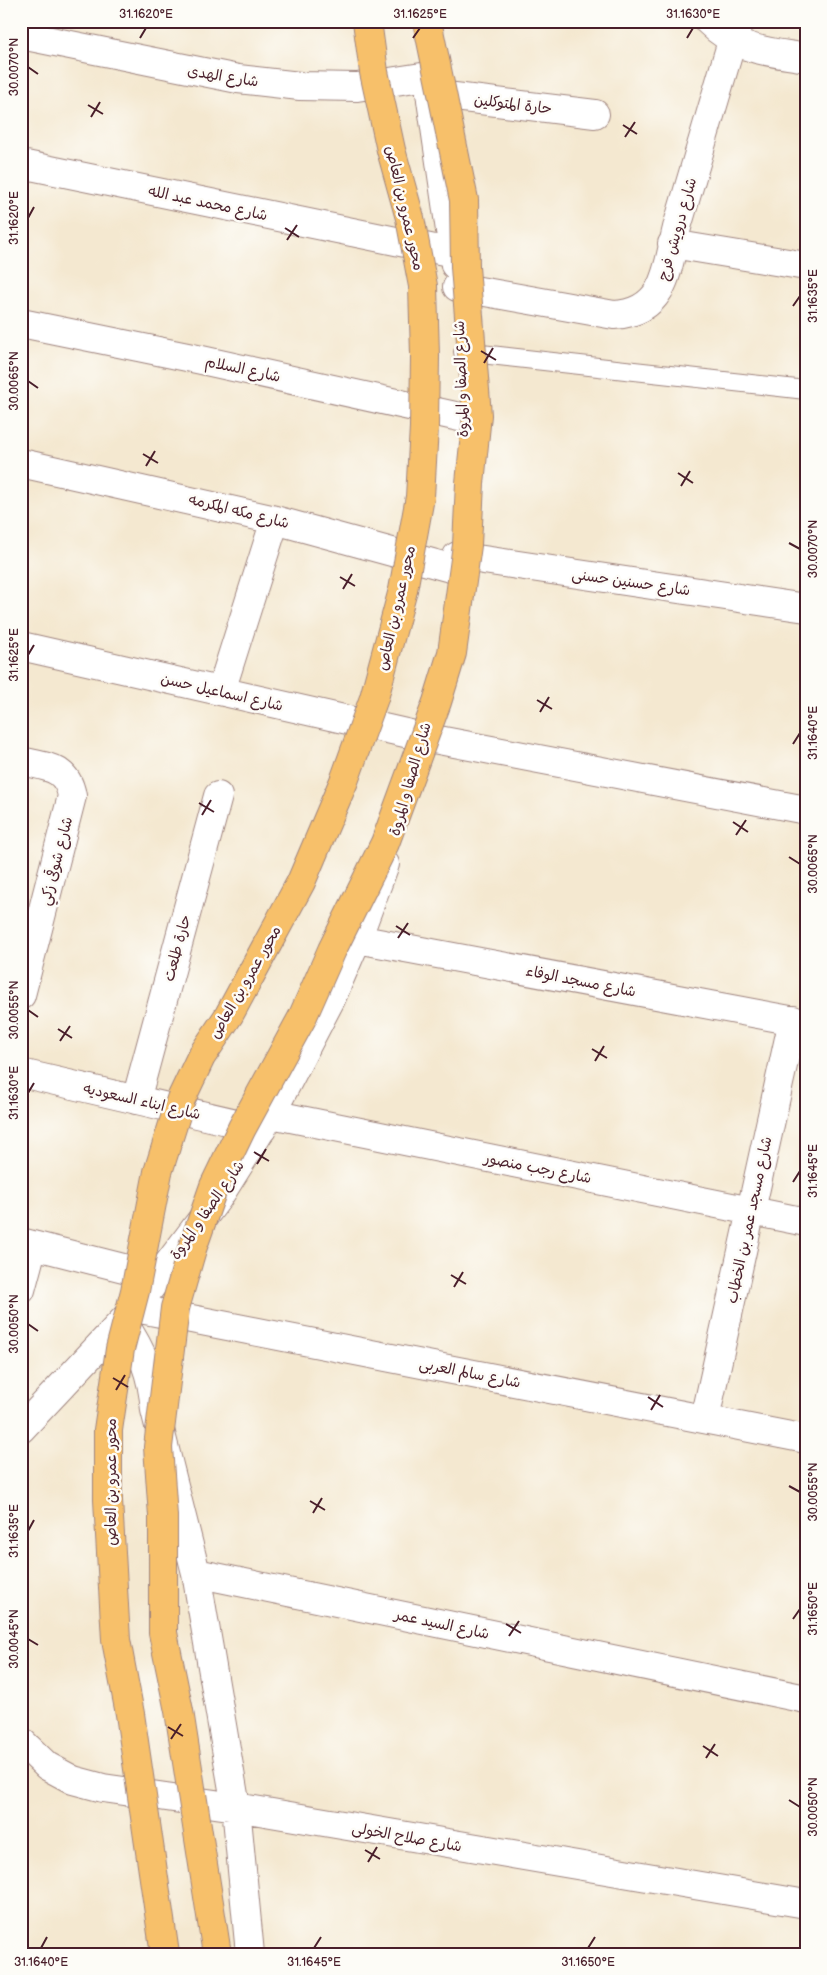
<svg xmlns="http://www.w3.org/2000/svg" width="827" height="1975" font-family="'Balsamiq Sans','Playpen Sans Arabic',sans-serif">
<rect width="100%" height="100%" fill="#fdfcf7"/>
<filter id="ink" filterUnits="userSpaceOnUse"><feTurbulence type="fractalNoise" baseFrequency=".02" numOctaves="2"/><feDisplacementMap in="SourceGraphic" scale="10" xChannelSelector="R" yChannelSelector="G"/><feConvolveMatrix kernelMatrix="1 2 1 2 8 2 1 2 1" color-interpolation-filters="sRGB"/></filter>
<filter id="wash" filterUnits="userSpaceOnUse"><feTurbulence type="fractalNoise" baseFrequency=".0096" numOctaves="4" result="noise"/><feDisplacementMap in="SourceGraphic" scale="20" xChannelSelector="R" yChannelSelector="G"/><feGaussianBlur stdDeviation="1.12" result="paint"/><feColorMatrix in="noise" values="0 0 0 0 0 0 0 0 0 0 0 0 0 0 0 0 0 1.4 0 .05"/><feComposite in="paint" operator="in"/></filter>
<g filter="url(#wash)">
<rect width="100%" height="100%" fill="#f4e8d0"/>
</g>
<g filter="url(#ink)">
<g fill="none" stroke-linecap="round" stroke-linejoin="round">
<g stroke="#9f847e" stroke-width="20">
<path id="service" d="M463,352L806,390"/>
</g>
<g stroke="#9f847e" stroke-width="30">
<path id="minor" d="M708,21C738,51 767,51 806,58
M21,35L238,79L300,86L357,87L428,76
M430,94L595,114
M431,100L455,265
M21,164L454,253
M672,244L806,266
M457,287L614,315C632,314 649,307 659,290C670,271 672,245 678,224C696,163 714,102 732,41L739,21
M21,323L197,359L464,418
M21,463L275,520L454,569
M457,556L806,608
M21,646L423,737L806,810
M221,691L275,520
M21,761C46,767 67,766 72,796L21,995
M357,939L806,1023
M21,1073L262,1129
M136,1100L218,796
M271,1114L806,1222
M21,1242L159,1277
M21,1290L33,1245
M135,1308L806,1439
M123,1322C143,1352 152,1374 155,1410L196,1573L236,1807L250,1954
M705,1419L793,1020
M21,1429L135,1308L218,1198L271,1114L331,999L357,939L385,864
M196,1573L806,1699
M21,1741L47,1766L73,1780L103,1788L236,1807L806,1904"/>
</g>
<use href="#service" stroke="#fff" stroke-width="18"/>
<use href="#minor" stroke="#fff" stroke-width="28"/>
<g stroke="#9f847e" stroke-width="30" stroke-linecap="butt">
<path id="primary-bridge" d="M165,1954L130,1714L116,1640L108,1500V1430L120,1349L135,1291L158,1172L181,1099L201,1057L229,1015L301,882L344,781L374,698L403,590L420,497L424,427L425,356L423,286L410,218L391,150L374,72L367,21
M217,1954L179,1711L163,1633V1516L158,1447L175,1308L192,1249L214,1186L242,1128L302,1018L332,950L385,843L437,702L452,653L467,545L470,483L477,415L465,267L464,200L427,21"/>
</g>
<use href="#primary-bridge" stroke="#f7c06b" stroke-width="28"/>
</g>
</g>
<path fill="none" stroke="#4a1f2b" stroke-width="2" d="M140,38L146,28M413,38L420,28M687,38L693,28M28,67L38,74M88,105L103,114M91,117L100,102M623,125L637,134M625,137L635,122M28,218L34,207M285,228L299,237M287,240L297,225M793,306L800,296M481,351L496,360M484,363L493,348M28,381L38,388M143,454L158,463M146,466L155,451M678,473L693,483M681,486L690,471M789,543L800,549M340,577L355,586M343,589L352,574M28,655L34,645M537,700L552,709M540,712L549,697M793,744L800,733M199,803L214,812M202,815L211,800M733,822L748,832M736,835L746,820M789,857L800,864M396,926L410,935M398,938L408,923M28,1010L38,1017M58,1029L72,1038M60,1041L70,1026M592,1049L607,1058M595,1061L604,1046M28,1093L34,1083M254,1152L269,1161M257,1164L266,1149M793,1182L800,1171M451,1275L466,1284M454,1287L463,1272M28,1324L38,1331M113,1378L128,1387M116,1390L125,1375M648,1397L663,1407M651,1410L660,1395M789,1486L800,1492M310,1501L325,1510M313,1513L322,1498M28,1531L34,1520M793,1619L800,1609M506,1624L521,1633M509,1636L519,1621M28,1639L38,1645M168,1727L183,1736M171,1739L181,1724M703,1746L718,1756M706,1758L715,1744M789,1800L800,1807M365,1850L380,1859M368,1862L377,1847M41,1948L47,1937M314,1948L321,1937M588,1948L595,1937"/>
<g text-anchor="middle" stroke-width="5" stroke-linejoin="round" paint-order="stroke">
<g font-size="15" fill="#4a1f2b" stroke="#fdfcf7">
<text transform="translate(223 76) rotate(9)" y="5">شارع الهدى</text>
<text transform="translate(513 104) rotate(7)" y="5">حارة المتوكلين</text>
<text transform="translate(208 203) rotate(12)" y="5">شارع محمد عبد الله</text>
<text transform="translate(405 208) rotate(77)" y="5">محور عمرو بن العاص</text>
<text transform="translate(677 229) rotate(-74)" y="5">شارع درويش فرج</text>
<text transform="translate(243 369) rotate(12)" y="5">شارع السلام</text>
<text transform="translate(461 379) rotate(-92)" y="5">شارع الصفا و المروة</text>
<text transform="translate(239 511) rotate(14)" y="5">شارع مكه المكرمه</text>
<text transform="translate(631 582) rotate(8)" y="5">شارع حسنين حسنى</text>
<text transform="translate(396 608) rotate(-77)" y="5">محور عمرو بن العاص</text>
<text transform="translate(222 692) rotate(13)" y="5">شارع اسماعيل حسن</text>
<text transform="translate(410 779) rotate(-74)" y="5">شارع الصفا و المروة</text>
<text transform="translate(56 861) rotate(-75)" y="5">شارع شوقى زكي</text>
<text transform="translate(177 948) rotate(-75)" y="5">حارة طلعت</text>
<text transform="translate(581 981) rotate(11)" y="5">شارع مسجد الوفاء</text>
<text transform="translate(245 982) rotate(-60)" y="5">محور عمرو بن العاص</text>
<text transform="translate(142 1101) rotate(13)" y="5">شارع ابناء السعوديه</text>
<text transform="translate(538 1168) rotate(11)" y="5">شارع رجب منصور</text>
<text transform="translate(207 1210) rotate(-55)" y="5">شارع الصفا و المروة</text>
<text transform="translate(749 1220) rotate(-78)" y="5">شارع مسجد عمر بن الخطاب</text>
<text transform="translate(470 1373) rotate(11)" y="5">شارع سالم العربى</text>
<text transform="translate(111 1482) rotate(-90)" y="5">محور عمرو بن العاص</text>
<text transform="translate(442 1624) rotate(12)" y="5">شارع السيد عمر</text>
<text transform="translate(407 1837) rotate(10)" y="5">شارع صلاح الخولى</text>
</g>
</g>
<rect width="827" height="1975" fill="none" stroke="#fdfcf7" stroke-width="55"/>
<rect x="28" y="28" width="772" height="1920" fill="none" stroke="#4a1f2b" stroke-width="2"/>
<g font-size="12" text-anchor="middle" fill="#4a1f2b">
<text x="146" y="18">31.1620°E</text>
<text x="420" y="18">31.1625°E</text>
<text x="693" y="18">31.1630°E</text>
<text transform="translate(14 67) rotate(-90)" y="4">30.0070°N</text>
<text transform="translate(14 218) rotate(-90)" y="4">31.1620°E</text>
<text transform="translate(813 296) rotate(-90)" y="4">31.1635°E</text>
<text transform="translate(14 381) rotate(-90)" y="4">30.0065°N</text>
<text transform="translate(813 549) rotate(-90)" y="4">30.0070°N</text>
<text transform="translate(14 655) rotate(-90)" y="4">31.1625°E</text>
<text transform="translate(813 733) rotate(-90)" y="4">31.1640°E</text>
<text transform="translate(813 864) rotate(-90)" y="4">30.0065°N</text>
<text transform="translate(14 1010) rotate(-90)" y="4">30.0055°N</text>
<text transform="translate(14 1093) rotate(-90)" y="4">31.1630°E</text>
<text transform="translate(813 1171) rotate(-90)" y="4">31.1645°E</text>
<text transform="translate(14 1324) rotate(-90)" y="4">30.0050°N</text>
<text transform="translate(813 1492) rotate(-90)" y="4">30.0055°N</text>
<text transform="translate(14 1531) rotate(-90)" y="4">31.1635°E</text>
<text transform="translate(813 1609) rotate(-90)" y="4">31.1650°E</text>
<text transform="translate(14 1639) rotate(-90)" y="4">30.0045°N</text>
<text transform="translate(813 1807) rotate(-90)" y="4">30.0050°N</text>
<text x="41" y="1966">31.1640°E</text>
<text x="314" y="1966">31.1645°E</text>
<text x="588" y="1966">31.1650°E</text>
</g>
</svg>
